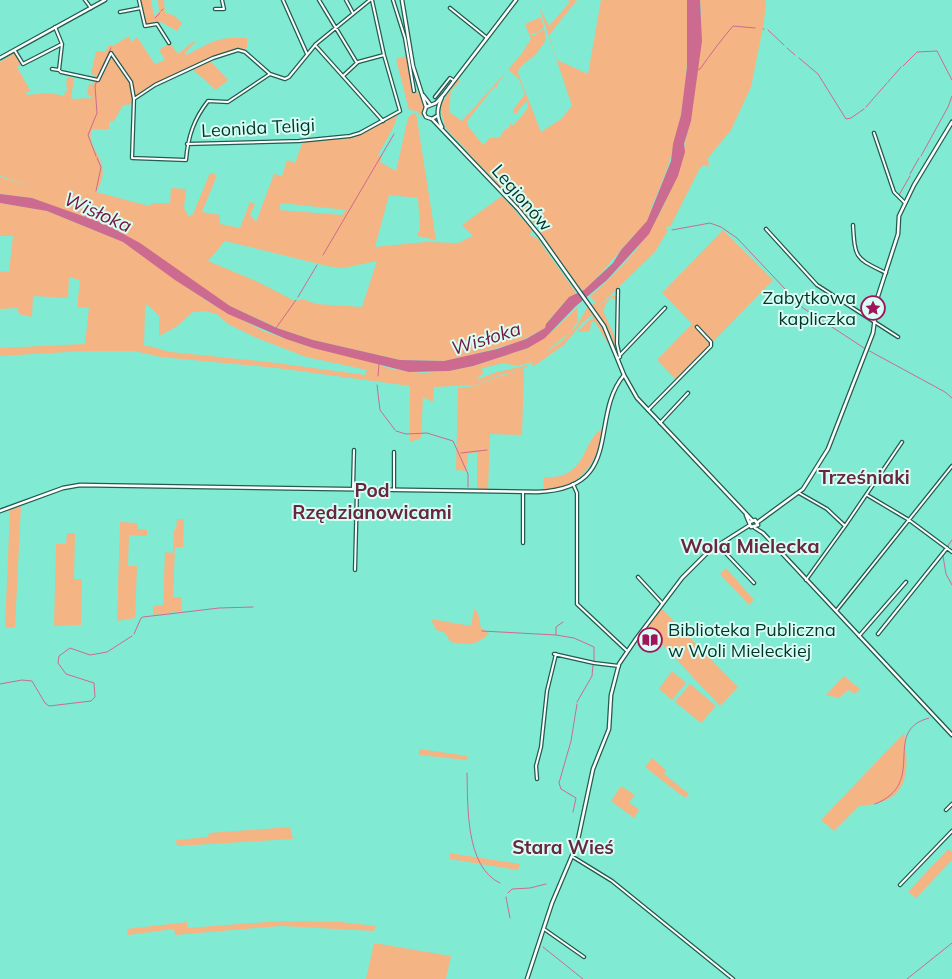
<svg xmlns="http://www.w3.org/2000/svg" width="952" height="979" font-family="Mulish,sans-serif">
<rect width="100%" height="100%" fill="#81ead3"/>
<path fill="#f5b484" fill-rule="evenodd" d="M140,0H151L154,16L159,12L158,0H164L165,13L173,15L182,23L177,31L161,22L146,25Z
M568,0H577L549,35L557,60L588,74L601,0H687C691,68 683,139 654,201C651,207 650,216 647,222C643,229 636,233 631,238C615,256 601,276 582,291L540,232L541,229L538,224L536,226L445,127L440,106L458,79L460,81L451,91L449,112L462,121L520,56L531,39L525,24L541,17L544,27L535,34L530,33L534,36L544,28L546,40L536,54L519,68L518,73L541,132L561,119L572,106L539,7L549,26L570,2ZM508,69L519,79L525,94L513,110L514,113L517,114V112L527,101L528,108L514,125L510,124V127L504,130L500,137L490,138L483,145L468,126L467,121L494,87H497V84Z
M700,0H766L764,22L751,87L731,130L708,158L709,167L704,165L700,168L670,227L667,226L666,229L668,230L655,252L598,307L612,296H617L616,339L617,300L611,298L607,302L603,311L614,335L618,354L610,333L593,306L590,311L606,332L610,347L595,322H591L590,331L577,332L590,319L593,320L592,315L582,323L564,345L534,366L531,365L533,362L517,366L503,363L482,368L483,373L476,380L497,372L529,365L520,371L500,375L477,385L434,387L433,402L423,397L421,438L410,442V386L277,368L161,357L134,351H85L0,356V348L85,344L89,308L77,307L80,280L69,277L68,298L33,296L32,317L19,314L17,308L0,309V271L9,272L13,236H0V203L47,211L123,242L210,303L263,331L313,348L356,357L391,369L423,373L449,371L473,366L528,348L554,330L584,301L577,308L578,321L571,331L543,354L565,339L562,340L576,327L588,306L596,303L590,296C600,289 609,278 618,270C677,210 688,144 698,65C700,42 703,23 700,0ZM147,304L159,316V336L176,327L193,312L205,311L217,314L228,324L257,338L306,357L367,370L365,375L269,362L171,352C159,350 156,346 144,346L145,308Z
M129,36L131,42L137,37L155,64L165,60L159,50L170,43L178,54L194,41L195,42L185,53L187,55C214,41 216,37 247,38V47L243,51L208,59L228,80L216,90L191,68L160,82L134,100L133,104L123,105L114,121H109V129H92C84,149 114,159 98,189V185L96,192L149,206L152,203H170L171,188L186,189L184,208L189,217L193,214L210,173L217,175L202,212L220,215V224L240,228L250,202L255,204L250,215L256,222L274,174L282,176L287,160L295,163L303,141L356,136L398,113L394,126L378,155L382,157L380,162L396,171L408,118L413,113H416L436,240L418,236L417,233L420,230L418,198L389,195L375,247L426,242L458,243L473,236L462,225L502,196L533,231L529,235L537,238L577,294L569,297L549,320L545,328L519,342L450,361L400,360L313,340L280,329L230,306L114,228L32,198L0,194V177L36,188L0,176V62L14,53L21,64L17,67L31,92H26L27,95L49,93L65,96L64,91L67,92L68,87L66,86L67,77L74,78L71,99L94,98L87,94L89,84L93,85L95,75L91,74L96,51L105,52L109,45L113,46ZM281,203L346,210L342,215L279,210ZM225,241L327,266L343,268L377,261L362,307L316,304L303,299L296,301L291,299L256,281L208,261Z
M404,44L413,91H417L424,105L422,117L417,111L409,110L396,59L406,56Z
M723,230L773,280L676,380L657,360L692,324L662,293Z
M524,370L522,435L490,434L488,490L477,488V452L468,454L466,471L456,470L458,388L476,386L497,377Z
M602,429H604C594,472 577,490 532,491V489H543L544,477C588,480 581,441 602,429Z
M21,506L15,627L5,628L10,510Z
M177,519H184L183,547H175L173,597H181L182,611L153,615V606L163,605L165,552L173,553L174,530H176Z
M120,522L137,523L138,529H147V536L129,535L128,566H137L135,618L117,621Z
M67,533H75L74,579H82L81,625L54,626L56,544H66Z
M726,568L754,600L749,605L720,574Z
M661,608L738,687L720,706L647,628Z
M474,609L478,613L481,628L489,633C478,646 466,645 451,642L444,632L436,630L431,619L471,626Z
M672,671L686,683L672,700L659,689Z
M844,676L860,689L855,694L848,690L839,698L826,695Z
M690,684L716,706L701,723L675,702Z
M904,733C910,775 909,803 859,806L834,831L821,820Z
M419,749L468,756L467,760L419,755Z
M652,758L666,770L664,774L689,794L685,798L645,767Z
M621,786L635,795L629,802L639,810L634,818L611,801Z
M290,827L293,839L177,846L176,840L208,837L209,833Z
M948,849L952,852V860L916,898L908,892Z
M449,853L520,864L518,870L450,859Z
M281,921L341,922L376,926L374,931L281,926L175,935L174,929L128,935L127,929L187,922V928Z
M374,943L451,956L446,979H366Z"/>
<path fill="#cd6a8f" d="M687,0H700L702,41L691,121L684,144L685,152L678,176L649,234L607,280L576,306L545,338L528,348L473,366L449,371L409,372L313,348L286,339L228,314L175,280L123,242L47,211L0,203V194L32,198L105,224L140,243L230,306L277,328L313,340L400,360L444,361L497,349L526,339L545,328L546,324L569,297L584,290L613,263L621,250L647,221L671,161L673,144L681,115L687,67Z"/>
<g fill="none" stroke-linecap="round" stroke-linejoin="round">
<path stroke="#cd6a8f" stroke-width="1" d="M161,11L163,9
M155,18L160,13
M763,29H764
M768,30L784,45
M787,48L795,55
M799,58L818,74L846,119L851,118L864,109
M903,66L917,52L937,51L952,80
M102,67L111,48
M696,70L700,69C710,55 721,40 733,26L755,28
M888,82L901,67
M866,107L887,83
M96,156L88,135L97,113L95,86L101,69
M921,156L948,107L952,96
M910,174L919,158
M96,191L101,167L97,158
M899,195L910,176
M85,218L92,205
M672,230L710,223L721,227L737,238L803,308L864,348L945,392L952,398
M323,255L394,134
M298,297L317,265
M276,328L296,300
M378,376L379,364
M377,385L380,410L395,430
M396,431L406,434L427,433L453,441L468,474V487
M461,453L487,450
M947,547L952,540
M943,556L946,574L952,585
M482,631L556,635L574,638L594,647V661
M134,634L141,618L143,617L219,608L253,607
M556,635V627L563,622
M0,684L22,680L32,681L45,703L49,706L91,701L95,697L94,683L66,674L58,663L59,656L70,648L90,655L107,652L132,636
M577,702L592,676L593,665
M467,773C468,805 465,867 500,883
M875,804C929,783 880,731 929,718
M573,812L576,798L561,789L559,783L571,741L577,704
M508,893L512,889L530,888L546,884
M506,897L510,918
M543,947L583,979
M907,979L952,943"/>
<g stroke="#225b4f" stroke-width="4.5">
<path id="minor" d="M85,0L91,8
M139,0L145,26L157,24L169,43
M283,0L307,54
M319,0L357,63
M346,0L353,13
M393,0L405,38L414,91
M450,8L486,37
M215,9H224L222,0
M120,12L141,8
M55,27L62,44L59,70L61,72L98,80L111,53L131,82L134,99
M315,45L383,121
M15,51L23,64L62,44
M52,69L59,70
M270,74L245,52L238,50L213,58L155,85L134,99L132,158L186,160C188,136 194,119 208,101L228,102L270,74L285,79L289,77L316,44L370,0
M343,76L358,62L384,55
M435,97L450,78L453,80
M874,133L894,192L905,203
M187,144L299,141L350,136L360,133L400,111L384,55L372,0
M853,225C855,260 856,258 886,273
M766,229L817,285L898,337
M620,355L665,308
M618,358L620,357L617,344L618,290
M648,410L711,346V342L697,327
M660,423L688,393
M573,484L577,493V604L627,651
M353,489L354,450
M394,490V452
M523,493V543
M799,493L827,509L845,526L902,442
M867,495L909,520L952,552
M718,545L754,583
M355,570L357,490
M638,577L662,603
M806,580L845,526
M836,611L952,466
M878,634L947,548
M859,636L906,582
M554,654L594,663L619,666
M537,779L536,766L541,747L547,691L556,654
M946,810L952,804
M573,857L612,881L733,979
M900,885L952,831
M544,929L584,957"/>
</g>
<g stroke="#225b4f" stroke-width="5">
<path id="tertiary" d="M402,0L413,66L426,107
M0,58L105,0
M423,95L430,104
M437,116L432,119L426,117L424,113L426,107L436,103L444,94L516,0
M432,119L518,209L540,236L604,326L624,375L637,398L752,520
M442,127C436,116 437,108 442,97
M0,511L63,488L80,485L537,492C626,489 588,418 624,375
M746,515L751,527L758,525L755,520L750,522
M758,522L803,489L828,449L873,333L878,296L898,234L899,216L914,185L952,122
M755,528L763,533L952,735
M527,979L552,903L577,844L593,769L609,729L611,695L619,664L636,639L682,578L709,551L750,525"/>
</g>
<use href="#minor" stroke="#fff" stroke-width="2"/>
<use href="#tertiary" stroke="#fff" stroke-width="2.5"/>
</g>
<defs>
<g id="sight-ring" transform="scale(1.25)"><circle r="9.5" fill="#d8fef4" stroke="#a1135a" stroke-width="1.5"/><path d="M0-6L1.8-2.2L6-1.7L2.9 1.2L3.7 5.4L0 3.3L-3.7 5.4L-2.9 1.2L-6-1.7L-1.8-2.2Z" fill="#a1135a"/></g>
<g id="library-ring" transform="scale(1.25)"><circle r="9.5" fill="#d8fef4" stroke="#a1135a" stroke-width="1.5"/><path d="M-6-4Q-3-5.5-.7-3.5V5Q-3 3-6 4ZM6-4Q3-5.5 .7-3.5V5Q3 3 6 4Z" fill="#a1135a"/></g>
</defs>
<g fill-rule="evenodd">
<use href="#sight-ring" x="873" y="308"/>
<use href="#library-ring" x="650" y="640"/>
</g>
<g text-anchor="middle" stroke-width="4" stroke-linejoin="round" paint-order="stroke">
<g font-size="18" fill="#02342b" stroke="#d8fef4">
<text transform="translate(258 128) rotate(-3)" y="6">Leonida Teligi</text>
<text transform="translate(522 198) rotate(49)" y="6">Legionów</text>
</g>
<g font-size="18" fill="#02342b" stroke="#d8fef4" text-anchor="end">
<text x="856" y="304">Zabytkowa<tspan x="856" dy="21">kapliczka</tspan></text>
<text x="668" y="636" text-anchor="start">Biblioteka Publiczna<tspan x="668" dy="21">w Woli Mieleckiej</tspan></text>
</g>
<g font-size="19" font-style="italic" fill="#711740" stroke="#d8fef4">
<text transform="translate(98 212) rotate(24)" y="7">Wisłoka</text>
<text transform="translate(486 338) rotate(-17)" y="7">Wisłoka</text>
</g>
<g font-size="19" font-weight="bold" fill="#692641" stroke="#d8fef4">
<text x="864" y="484">Trześniaki</text>
<text x="372" y="497">Pod<tspan x="372" dy="22">Rzędzianowicami</tspan></text>
<text x="563" y="854">Stara Wieś</text>
</g>
<g font-size="20" font-weight="bold" fill="#692641" stroke="#d8fef4">
<text x="750" y="553">Wola Mielecka</text>
</g>
</g>
</svg>
